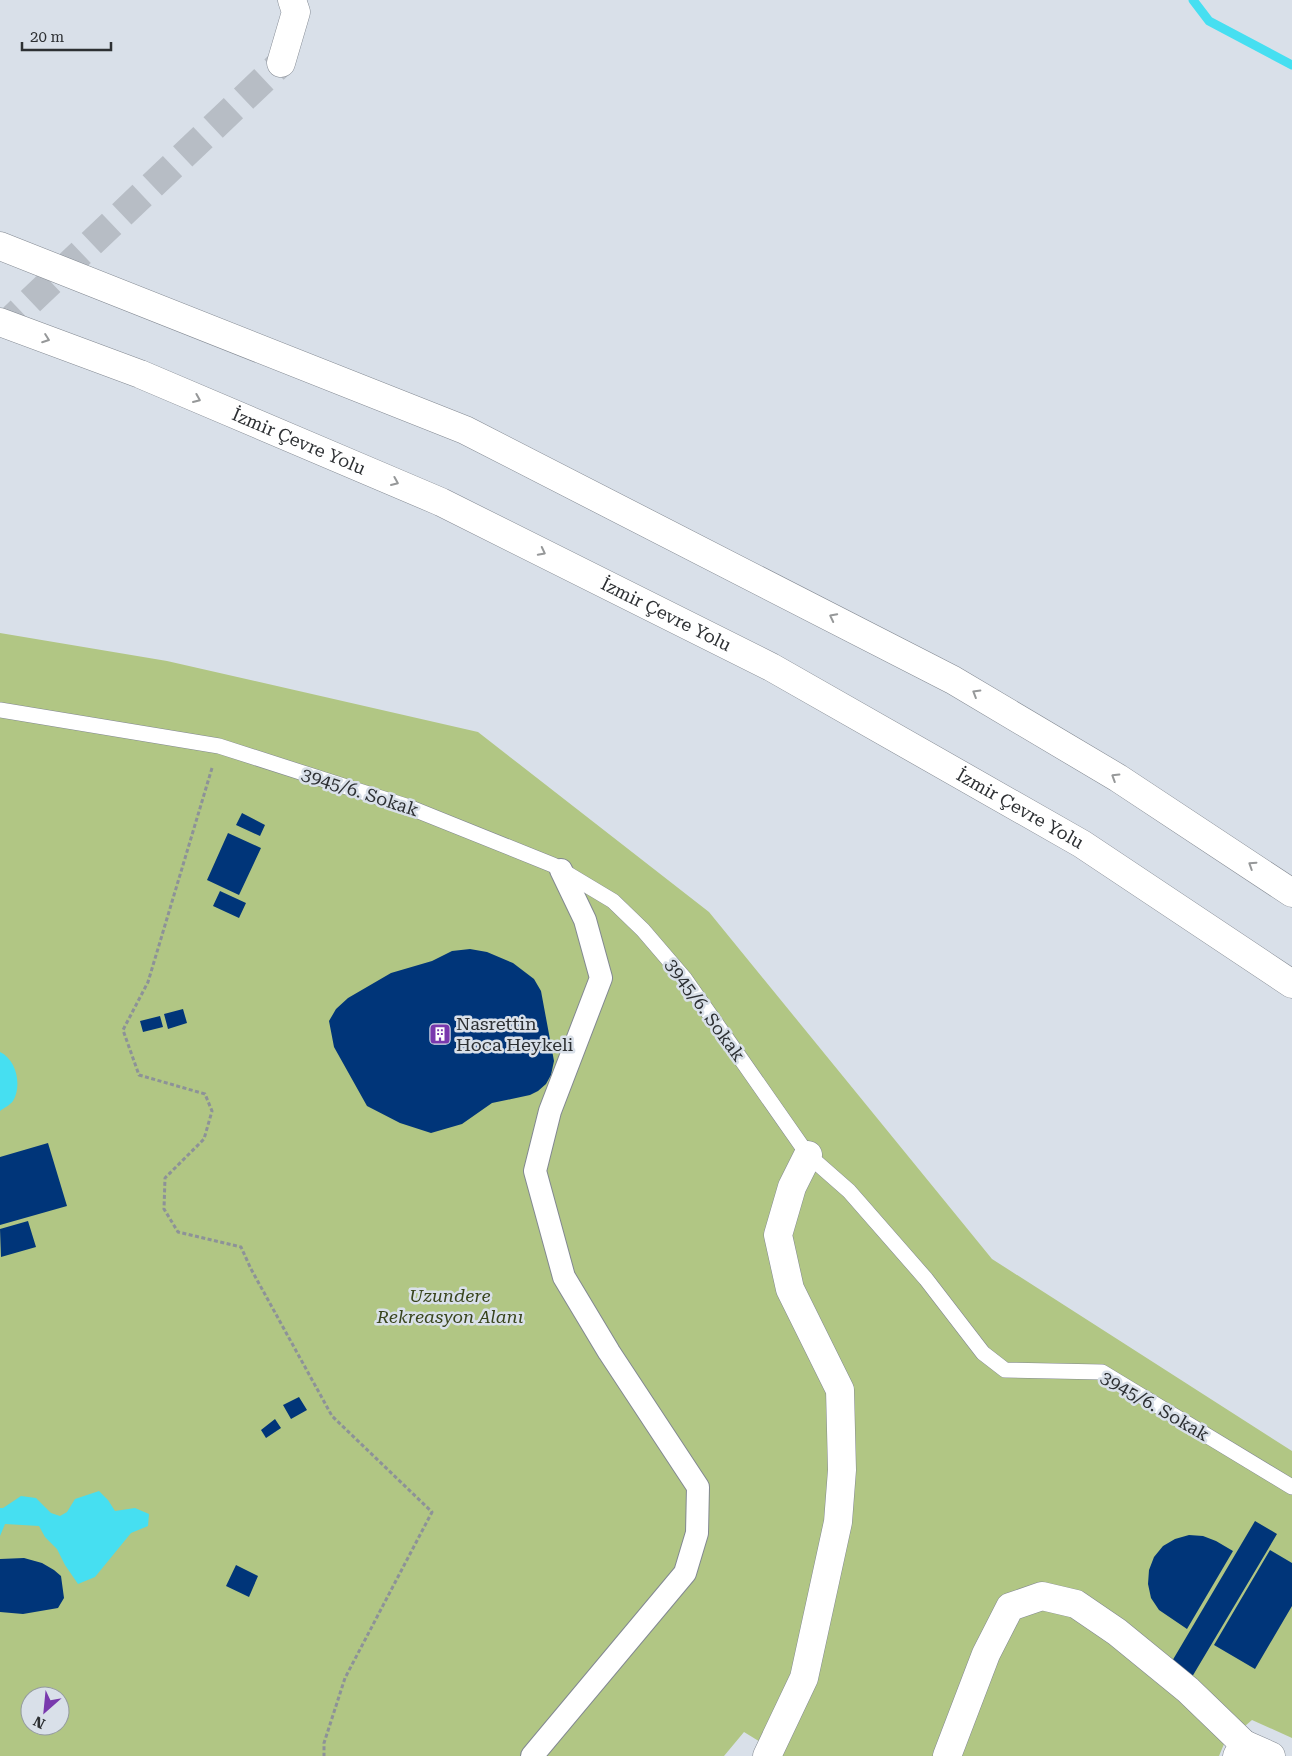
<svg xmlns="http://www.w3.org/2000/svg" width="1292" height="1756" font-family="'Roboto Serif',serif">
<rect width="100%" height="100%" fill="#d9e0e9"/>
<path fill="#b1c684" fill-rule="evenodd" d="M0,633L167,661L478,732L709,912L992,1259L1292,1451V1738L1252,1720L1224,1744L1219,1756H783L744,1732L724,1756H0ZM30,1696H60V1726H30Z"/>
<path fill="#46dff1" d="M0,1052C17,1060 22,1086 13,1101C10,1105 4,1108 0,1111Z
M99,1491L108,1500L115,1511L135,1508L149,1514L148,1526L131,1533L95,1577L78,1584L65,1565L57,1549L45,1537L39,1526L5,1524L0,1536V1508H3L21,1496L36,1498L51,1513L60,1516L67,1512L75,1499Z"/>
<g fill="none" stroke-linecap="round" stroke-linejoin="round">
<path stroke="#46dff1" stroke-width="9" d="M1193,0L1209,21L1292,65"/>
</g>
<path fill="#003579" d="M242,813L265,825L260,836L236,825Z
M228,833L261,848L239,895L207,880Z
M220,891L246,903L239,918L213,906Z
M470,949L487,952L513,963L534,979L541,991L554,1061L551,1075L546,1084L538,1091L530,1095L492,1103L462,1124L431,1133L400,1123L367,1106L334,1047L329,1021L336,1009L348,998L391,973L432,961L452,951Z
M183,1009L187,1023L168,1029L164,1014Z
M160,1016L163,1027L143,1032L140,1021Z
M48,1143L67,1206L0,1225V1157Z
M28,1221L36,1247L1,1257L0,1229Z
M299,1397L307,1410L291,1419L283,1405Z
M275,1419L281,1428L266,1438L261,1430Z
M1255,1521L1277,1534L1189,1682L1168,1668Z
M1189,1535L1203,1536L1216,1541L1233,1551L1187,1629L1159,1610L1151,1598L1148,1584L1149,1570L1154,1557L1163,1546L1175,1539Z
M1270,1550L1292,1563V1606L1255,1669L1214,1645Z
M24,1558L42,1563L54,1570L61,1576L64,1598L58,1608L23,1614L0,1612V1559Z
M236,1565L258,1576L249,1597L226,1586Z"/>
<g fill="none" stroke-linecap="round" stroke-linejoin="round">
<path stroke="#b7bdc5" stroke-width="28" stroke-dasharray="28 14" stroke-linecap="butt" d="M0,330L281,63"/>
<g stroke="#828891" stroke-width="16">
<path id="service" d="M0,710L219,746L406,806L553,865L613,901L643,930L685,979L808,1155L849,1191L926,1279L983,1353L1005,1370L1102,1372L1292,1487"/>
</g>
<g stroke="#828891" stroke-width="24">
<path id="pedestrian" d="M532,1756L685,1573L697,1533L698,1487L609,1352L564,1277L535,1171L550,1111L601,978L585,920L561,870"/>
</g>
<g stroke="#828891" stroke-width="29">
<path id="minor" d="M767,1756L804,1678L838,1522L842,1470L840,1390L790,1289L778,1235L792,1187L808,1155
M947,1756L986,1654L1010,1607L1042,1596L1076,1604L1117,1632L1188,1690L1244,1744"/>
</g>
<g stroke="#828891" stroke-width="29">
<path id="tertiary" d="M281,63L296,12L292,0
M1237,1756L1244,1744L1271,1756"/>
</g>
<g stroke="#828891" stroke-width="29">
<g id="motorway">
<path d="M0,246L465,430L953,680L1118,778L1292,893"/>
<path id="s1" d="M0,322L140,374L441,502L771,667L1082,844L1292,984"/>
</g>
</g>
<path stroke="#8d9298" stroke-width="3" stroke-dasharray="4 2.5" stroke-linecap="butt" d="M212,768L148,982L123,1030L139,1075L205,1094L212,1111L204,1139L165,1178L164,1209L178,1232L241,1247L251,1269L332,1416L432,1512L345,1678L324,1743V1756"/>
<use href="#service" stroke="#fff" stroke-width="15"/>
<use href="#pedestrian" stroke="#fff" stroke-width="22"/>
<use href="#minor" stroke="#fff" stroke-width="28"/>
<use href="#tertiary" stroke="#fff" stroke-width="28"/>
<use href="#motorway" stroke="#fff" stroke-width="28"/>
</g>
<defs><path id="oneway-chevron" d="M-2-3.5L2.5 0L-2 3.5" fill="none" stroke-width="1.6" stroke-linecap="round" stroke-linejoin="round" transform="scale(1.25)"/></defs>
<g stroke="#969899">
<use href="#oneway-chevron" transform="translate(46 339) rotate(20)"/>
<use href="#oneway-chevron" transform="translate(197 399) rotate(23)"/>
<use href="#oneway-chevron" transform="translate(395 482) rotate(23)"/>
<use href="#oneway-chevron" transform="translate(542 552) rotate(27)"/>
<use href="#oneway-chevron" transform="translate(833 617) rotate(-153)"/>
<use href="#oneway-chevron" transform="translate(976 693) rotate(-149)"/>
<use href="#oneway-chevron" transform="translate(1115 777) rotate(-148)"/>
<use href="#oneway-chevron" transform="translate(1252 865) rotate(-147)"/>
</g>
<defs>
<g id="building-square" transform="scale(1.125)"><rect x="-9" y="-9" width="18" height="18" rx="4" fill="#7939ad" stroke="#d9e0e9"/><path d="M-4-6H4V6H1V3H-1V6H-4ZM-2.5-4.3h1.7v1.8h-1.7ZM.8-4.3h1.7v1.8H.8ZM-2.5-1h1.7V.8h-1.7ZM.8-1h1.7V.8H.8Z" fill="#fff"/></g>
</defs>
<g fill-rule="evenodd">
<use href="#building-square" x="440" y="1034"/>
</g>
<g text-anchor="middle" stroke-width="5" stroke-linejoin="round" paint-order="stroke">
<g font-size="18" fill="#2d3033" stroke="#d9e0e9">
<text dy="6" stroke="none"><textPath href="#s1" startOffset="322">İzmir Çevre Yolu</textPath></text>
<text dy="6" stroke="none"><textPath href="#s1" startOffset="728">İzmir Çevre Yolu</textPath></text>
<text transform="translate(360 792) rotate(18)" y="6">3945/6. Sokak</text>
<text dy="6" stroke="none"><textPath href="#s1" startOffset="1132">İzmir Çevre Yolu</textPath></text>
<text transform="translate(705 1010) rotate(54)" y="6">3945/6. Sokak</text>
<text transform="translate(1155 1406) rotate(30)" y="6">3945/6. Sokak</text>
</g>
<g font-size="18" fill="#2d3033" stroke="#d9e0e9" text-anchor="start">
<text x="456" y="1030">Nasrettin<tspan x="456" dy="21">Hoca Heykeli</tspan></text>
</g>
<g font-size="18" font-style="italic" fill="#38441c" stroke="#d9e0e9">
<text x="450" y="1302">Uzundere<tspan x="450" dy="21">Rekreasyon Alanı</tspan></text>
</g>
</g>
<g transform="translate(45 1711) rotate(207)"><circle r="24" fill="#d9e0e9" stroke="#949aa0"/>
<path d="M0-4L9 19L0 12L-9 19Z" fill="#7939ad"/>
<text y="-8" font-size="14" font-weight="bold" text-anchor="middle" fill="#2d3033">N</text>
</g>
<path d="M22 42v8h89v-8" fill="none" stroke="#2d3033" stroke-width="2.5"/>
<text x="30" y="42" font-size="15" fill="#2d3033" stroke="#d9e0e9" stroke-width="4" paint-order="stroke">20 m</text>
</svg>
